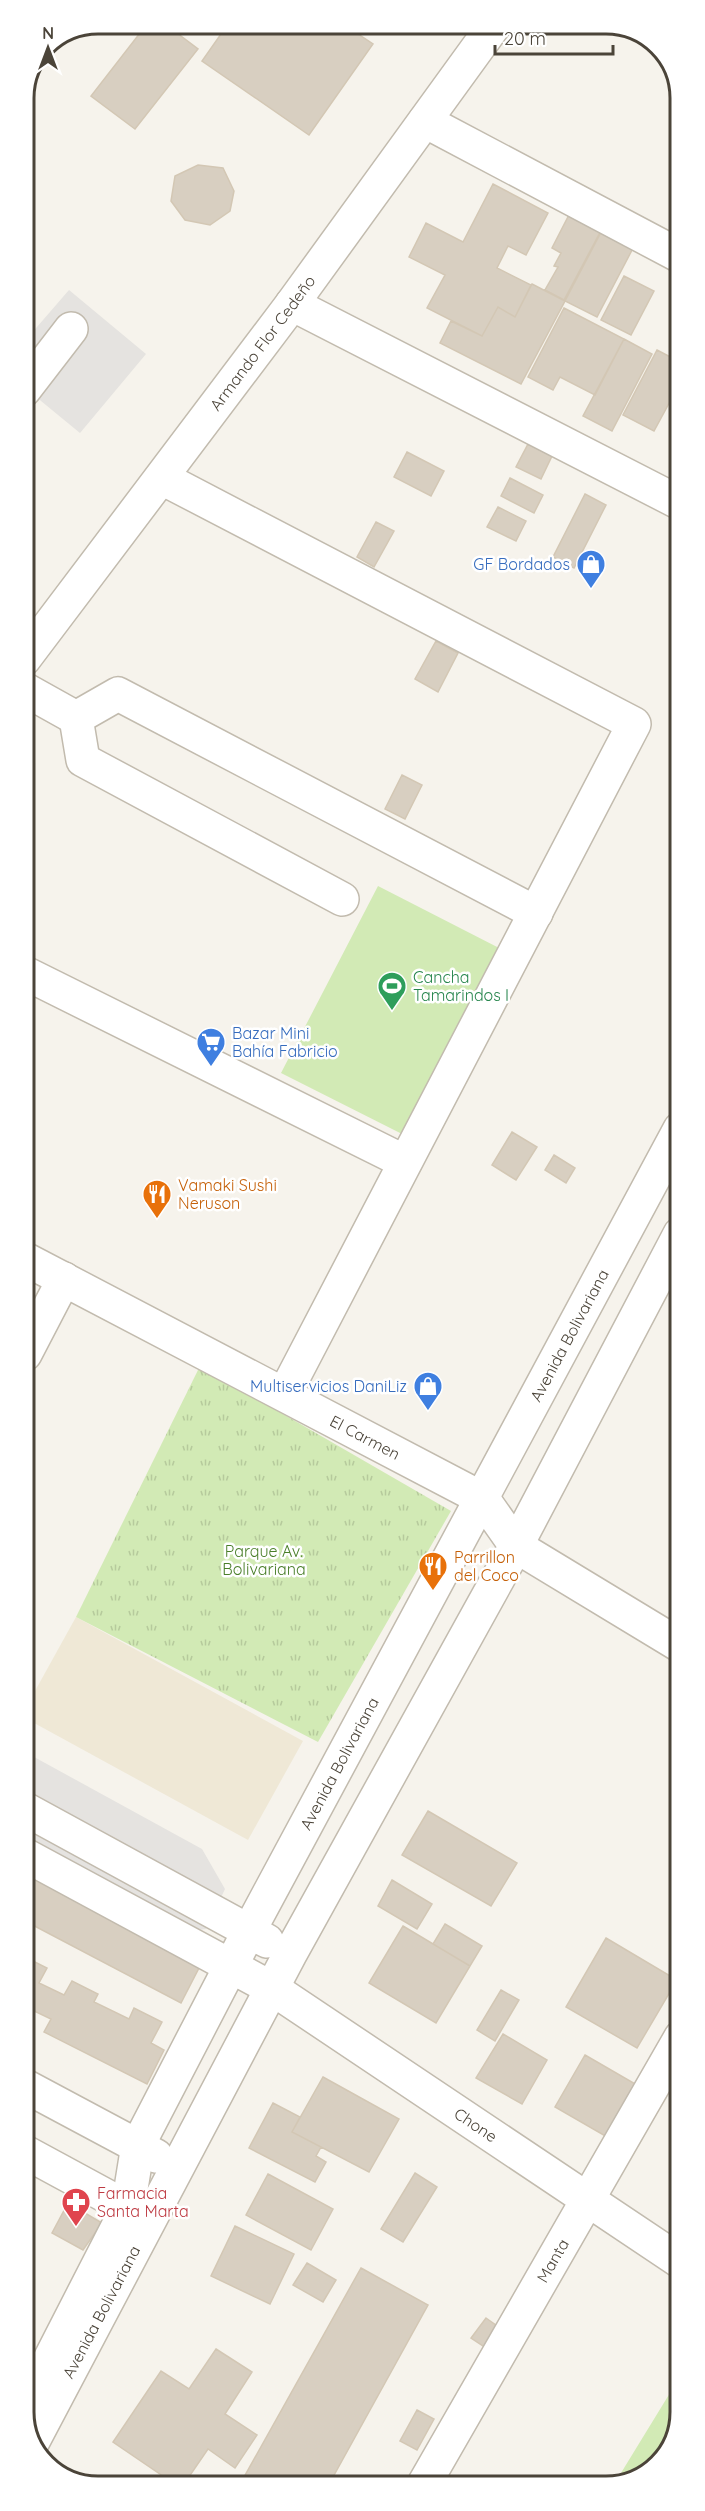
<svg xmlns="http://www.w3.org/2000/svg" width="705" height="2511" font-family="Quicksand,sans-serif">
<defs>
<pattern id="park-tufts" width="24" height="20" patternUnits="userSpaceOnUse" patternTransform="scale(1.5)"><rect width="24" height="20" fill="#d2eab5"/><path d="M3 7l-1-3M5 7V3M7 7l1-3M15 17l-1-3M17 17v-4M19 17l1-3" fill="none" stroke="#b6ca9c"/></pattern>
</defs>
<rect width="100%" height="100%" fill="#f6f3ec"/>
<path fill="#efe8d6" d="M76,1617L303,1741L248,1840L25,1718V1709Z"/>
<path fill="#d2eab5" d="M378,886L503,950L406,1136L281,1073Z
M681,2375V2413L663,2461L622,2486H613Z"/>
<path fill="url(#park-tufts)" d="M200,1366L451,1511L318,1742L76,1617Z"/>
<path fill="#e5e3e0" d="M69,290L146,354L80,433L24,387V342Z
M25,1752L202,1849L225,1889L206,1929L157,1935L25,1863Z"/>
<path fill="#d8cfc1" stroke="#d3c7b4" stroke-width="1.5" d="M147,24H165L198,49L135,129L91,96Z
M228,24H343L373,44L309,135L202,61Z
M198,165L223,168L234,191L230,211L210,225L185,220L171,201L175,176Z
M493,184L548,213L526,255L508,246L497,268L531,285L515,317L498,307L482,336L427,308L445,275L409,257L426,223L463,242Z
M572,209L604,225L564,300L545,290L558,267L554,266L561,253L552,248Z
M610,215L642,231L597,317L565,301Z
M624,276L654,291L631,335L601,320Z
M532,284L565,301L521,384L440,343L451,321L482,336L498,307L515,317Z
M564,308L624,339L595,395L560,377L553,390L528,377Z
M624,339L652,354L612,431L583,416Z
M657,350L680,362V383L654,431L623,415Z
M528,444L552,456L541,479L516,467Z
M407,452L444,471L431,496L394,477Z
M510,478L543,495L534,513L501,496Z
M585,494L606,505L574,568L553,557Z
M498,507L526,521L516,541L487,527Z
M376,522L394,531L374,567L357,557Z
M436,641L458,653L438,692L415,679Z
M402,775L422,785L405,819L385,809Z
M512,1132L537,1147L516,1180L492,1165Z
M554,1155L575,1168L566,1183L545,1170Z
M428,1811L517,1863L491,1906L402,1855Z
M25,1874L200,1966L181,2003L25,1921Z
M392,1880L432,1904L417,1929L378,1906Z
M445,1924L482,1946L470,1966L433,1944Z
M403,1926L470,1966L436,2023L369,1983Z
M606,1938L677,1980L637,2048L566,2007Z
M25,1957L47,1968L39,1983L64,1995L72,1981L98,1994L94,2002L129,2019L134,2008L162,2022L151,2043L164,2050L147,2084L44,2032L51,2019L26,2007L25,2009Z
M501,1990L519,2000L495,2041L477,2030Z
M503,2034L547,2060L522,2104L476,2078Z
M585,2055L637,2085L607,2137L555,2107Z
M323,2077L399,2119L369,2172L292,2132Z
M273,2103L300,2117L292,2132L321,2147L316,2156L326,2162L315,2182L249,2148Z
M415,2173L437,2187L403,2242L381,2229Z
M268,2174L333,2209L311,2250L246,2215Z
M68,2203L102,2223L83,2250L52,2233Z
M235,2226L294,2254L270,2304L211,2276Z
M307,2263L336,2280L323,2302L293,2285Z
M361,2268L428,2305L328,2486H239Z
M486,2318L500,2328L486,2348L471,2338Z
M216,2349L252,2372L225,2414L257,2435L235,2468L208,2449L182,2487H179L113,2442L161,2371L189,2389Z
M417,2410L434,2419L417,2450L400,2441Z"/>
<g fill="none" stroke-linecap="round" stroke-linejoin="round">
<g stroke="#c2bbae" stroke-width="36">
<g id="minor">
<path d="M425,121L680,256"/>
<path d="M292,304L680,503"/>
<path d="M24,390L71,329"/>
<path d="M162,478L634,724L285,1393"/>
<path id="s1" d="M24,659L292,304L495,24"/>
<path d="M24,689L76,718L118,694L536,913"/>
<path d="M76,718L83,760L342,899"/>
<path d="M25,973L405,1162"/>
<path id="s2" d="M25,1259L483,1499L516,1546L681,1646"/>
<path d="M25,1354L64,1279"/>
<path d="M25,1809L267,1941"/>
<path id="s3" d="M25,1855L273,1989L681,2262"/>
<path d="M25,2086L156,2156"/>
<path d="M25,2152L145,2217"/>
<path id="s4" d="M25,2408L128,2207L138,2145L249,1931L680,1129"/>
<path id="s5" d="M33,2441L290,1954L516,1546L680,1234"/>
<path id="s6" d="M423,2486L681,2037"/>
</g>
</g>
<use href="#minor" stroke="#fff" stroke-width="33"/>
</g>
<defs>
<g id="shop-pin" transform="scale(1.5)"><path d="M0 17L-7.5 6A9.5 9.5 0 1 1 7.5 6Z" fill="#3f7fe0" stroke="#fff"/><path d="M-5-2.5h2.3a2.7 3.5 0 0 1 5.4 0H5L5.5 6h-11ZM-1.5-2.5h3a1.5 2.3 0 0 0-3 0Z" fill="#fff"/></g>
<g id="stadium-pin" transform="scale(1.5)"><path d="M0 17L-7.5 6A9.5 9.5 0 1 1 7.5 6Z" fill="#2e9e5b" stroke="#fff"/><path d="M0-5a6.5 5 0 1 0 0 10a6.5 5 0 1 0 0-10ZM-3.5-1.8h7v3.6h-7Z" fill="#fff"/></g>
<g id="supermarket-pin" transform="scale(1.5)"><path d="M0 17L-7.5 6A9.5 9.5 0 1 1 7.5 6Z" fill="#3f7fe0" stroke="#fff"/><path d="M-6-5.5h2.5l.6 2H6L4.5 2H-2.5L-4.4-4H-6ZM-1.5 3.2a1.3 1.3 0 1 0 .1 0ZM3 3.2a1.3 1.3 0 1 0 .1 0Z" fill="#fff"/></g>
<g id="restaurant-pin" transform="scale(1.5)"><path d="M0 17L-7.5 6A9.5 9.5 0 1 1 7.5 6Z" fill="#e8710a" stroke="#fff"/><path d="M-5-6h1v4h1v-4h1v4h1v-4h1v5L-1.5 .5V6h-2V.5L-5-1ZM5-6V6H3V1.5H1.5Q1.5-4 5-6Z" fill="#fff"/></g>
<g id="pharmacy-pin" transform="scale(1.5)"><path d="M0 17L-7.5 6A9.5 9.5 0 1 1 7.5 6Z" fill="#e0444e" stroke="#fff"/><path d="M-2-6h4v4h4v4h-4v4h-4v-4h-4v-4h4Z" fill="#fff"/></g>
</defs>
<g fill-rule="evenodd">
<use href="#shop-pin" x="591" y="564"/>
<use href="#stadium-pin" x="392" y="986"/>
<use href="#supermarket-pin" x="211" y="1042"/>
<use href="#restaurant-pin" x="157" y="1194"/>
<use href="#shop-pin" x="428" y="1386"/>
<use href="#restaurant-pin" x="433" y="1566"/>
<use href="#pharmacy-pin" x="76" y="2202"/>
</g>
<g text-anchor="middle" stroke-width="5" stroke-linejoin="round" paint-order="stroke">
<g font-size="16" fill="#4b4439" stroke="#fff">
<text dy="6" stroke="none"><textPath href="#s1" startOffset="396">Armando Flor Cedeño</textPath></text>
<text dy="6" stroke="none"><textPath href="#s4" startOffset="1206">Avenida Bolivariana</textPath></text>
<text dy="6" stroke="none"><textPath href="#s2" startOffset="384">El Carmen</textPath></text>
<text dy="6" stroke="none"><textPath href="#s4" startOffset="720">Avenida Bolivariana</textPath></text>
<text dy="6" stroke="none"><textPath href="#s3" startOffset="526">Chone</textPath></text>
<text dy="6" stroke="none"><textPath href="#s6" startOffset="260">Manta</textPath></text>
<text dy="6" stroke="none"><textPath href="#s5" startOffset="146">Avenida Bolivariana</textPath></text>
</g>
<g font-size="16" fill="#366cbe" stroke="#fff" text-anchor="end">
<text x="570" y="570">GF Bordados</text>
<text x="232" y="1039" text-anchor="start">Bazar Mini<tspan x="232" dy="18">Bahía Fabricio</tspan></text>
<text x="407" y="1392">Multiservicios DaniLiz</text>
</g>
<g font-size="16" fill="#27864d" stroke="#fff" text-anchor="start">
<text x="413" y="983">Cancha<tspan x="413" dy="18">Tamarindos I</tspan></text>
</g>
<g font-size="16" fill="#c56008" stroke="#fff" text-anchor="start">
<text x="178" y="1191">Vamaki Sushi<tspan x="178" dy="18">Neruson</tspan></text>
<text x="454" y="1563">Parrillon<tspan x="454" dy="18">del Coco</tspan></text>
</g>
<g font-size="16" fill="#4a7f2a" stroke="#fff">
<text x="264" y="1557">Parque Av.<tspan x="264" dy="18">Bolivariana</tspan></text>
</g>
<g font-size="16" fill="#be3a42" stroke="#fff" text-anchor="start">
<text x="97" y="2199">Farmacia<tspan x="97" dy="18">Santa Marta</tspan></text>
</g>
</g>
<path d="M0 0H705V2511H0ZM98 34H606A64 64 0 0 1 670 98V2412A64 64 0 0 1 606 2476H98A64 64 0 0 1 34 2412V98A64 64 0 0 1 98 34Z" fill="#fff" fill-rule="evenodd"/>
<path fill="none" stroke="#4b4439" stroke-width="3" d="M98 34H606A64 64 0 0 1 670 98V2412A64 64 0 0 1 606 2476H98A64 64 0 0 1 34 2412V98A64 64 0 0 1 98 34Z"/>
<g transform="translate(48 48)" stroke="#ffffff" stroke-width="4.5" paint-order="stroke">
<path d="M0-4.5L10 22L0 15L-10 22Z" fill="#4b4439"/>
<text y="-9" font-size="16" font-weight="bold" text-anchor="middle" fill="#4b4439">N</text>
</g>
<path d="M495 45v9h118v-9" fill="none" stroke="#4b4439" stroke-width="3"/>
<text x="504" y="45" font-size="18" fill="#4b4439" stroke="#ffffff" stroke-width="4.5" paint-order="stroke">20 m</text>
</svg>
